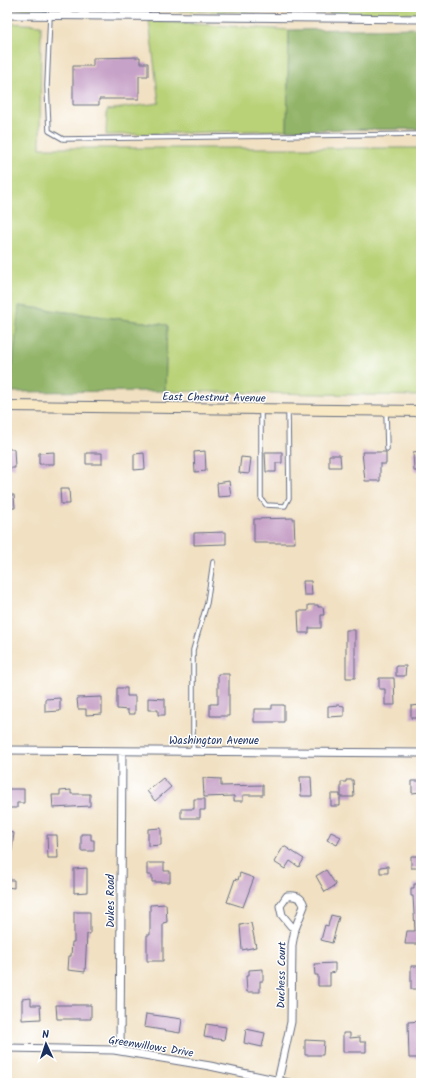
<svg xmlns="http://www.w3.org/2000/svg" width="428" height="1090" font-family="Kalam,sans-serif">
<rect width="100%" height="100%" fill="#fff"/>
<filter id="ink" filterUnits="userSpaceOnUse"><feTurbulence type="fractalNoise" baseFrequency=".025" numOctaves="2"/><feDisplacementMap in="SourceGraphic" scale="8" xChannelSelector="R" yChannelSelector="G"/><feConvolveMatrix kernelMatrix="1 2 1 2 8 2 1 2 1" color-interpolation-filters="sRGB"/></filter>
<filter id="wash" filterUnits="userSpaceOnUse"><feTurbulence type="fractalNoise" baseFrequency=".012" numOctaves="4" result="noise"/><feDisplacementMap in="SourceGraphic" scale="16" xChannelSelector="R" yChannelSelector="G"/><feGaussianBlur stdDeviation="0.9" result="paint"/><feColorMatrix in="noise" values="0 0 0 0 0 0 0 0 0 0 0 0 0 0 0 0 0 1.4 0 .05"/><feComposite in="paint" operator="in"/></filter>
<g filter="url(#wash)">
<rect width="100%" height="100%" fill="#f1e0c1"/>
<path fill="#b9d277" stroke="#6a806a" d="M7,7H421V14L7,9Z
M149,21L289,30L287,130L106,135L107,110L159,103Z
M7,23L41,25L40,148H421V396L165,391L167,325L20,306L10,392H7Z"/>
<path fill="#92b468" stroke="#567263" d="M421,28V129L287,130L289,30Z
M19,306L167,325L165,391L10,392Z"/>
<g id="blocks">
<path fill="#c7a2c8" d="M140,57V63H148V76H139V99H99V105H73V66H93V58Z
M7,449H14L15,468H7Z
M205,451L206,471L195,472L194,452Z
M421,451V471H414L413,452Z
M54,452V464H39V453Z
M265,452H282V463H276V472H266Z
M362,452H386V464H380V481H365Z
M86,453H102V464H86Z
M144,453L145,469L134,470V454Z
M329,455H340L341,467H329Z
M241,457L251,458L249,474L239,473Z
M229,481L231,496L218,497L217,483Z
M60,489H69L70,504H61Z
M7,495H14L15,508H7Z
M294,518L295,543H254V519Z
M226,532V544L194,545V533Z
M303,581H311L312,595H304Z
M308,605H318V607H323L324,615H321V628H309V633H299L298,611H308Z
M346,630H355V678H346Z
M396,666H406L405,676H396Z
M218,674H229V716H210V704H218Z
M379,678H394L395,705H385V689H379Z
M117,688H127V696H135V714H128V710L117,709Z
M102,697V714L86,715V709H78L77,698Z
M60,698V711L45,712V699Z
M148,698L165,699V715H158V710H148Z
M272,705H284V722H254V709H272Z
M338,705L344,706V716L328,717V706Z
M421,705V718H411V706Z
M300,777H311L312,796H301Z
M163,778L171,787L155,801L147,791Z
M203,778L221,779V786L263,785V795H243V801H234V796L204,797Z
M346,780H353L354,797H341V782H346Z
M412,781H421V792L412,793Z
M7,789H24V803H17V808H9V802H7Z
M71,790V794H90V806L53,808L52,795H60V791Z
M331,794H340V806H331Z
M194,799H205V810H200V818H181V809H194Z
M161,828V845L148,846V829Z
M7,832L14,833L11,857L7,856Z
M331,832L341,837L337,845L327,840Z
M81,834H91V840H94V851H81Z
M47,835H57L58,858H48Z
M284,846L304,859L299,867L290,861L285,869L274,862Z
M411,856H421V868H411Z
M147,863H164V871H170V882H152V875H147Z
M388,866V873H380V867Z
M87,868V892L74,893V869Z
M326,870L336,885L325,892L316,876Z
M240,873L254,878L243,907L227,902L235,879L238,880Z
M7,880H14V888L7,887Z
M414,884H421V944H405L407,931H415L413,896H411V888H414Z
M166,904L167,922L163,923V961H147V935H150V905Z
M74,912H90V934H87L85,972L68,970L69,956H71L72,942H74Z
M331,915L339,917L332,943L321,940L325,925L328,926Z
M251,923L256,947L242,950L240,925Z
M335,963V972L330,973V986H318V975H315L314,964Z
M411,966H419V970H421L420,989H411Z
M263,969V981H260V992H247L246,976H249V970Z
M31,998V1005H40L41,1019L22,1020V999Z
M56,1005H91V1019H57Z
M146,1014L182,1019L180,1033L144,1027Z
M421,1021V1058H409L408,1022Z
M206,1024L226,1027L224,1040L204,1037Z
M246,1029L265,1033L262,1047L244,1043Z
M343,1033H350V1038L360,1037V1042H366V1052H343Z
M305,1040L324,1041L323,1055H305Z"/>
</g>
</g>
<g filter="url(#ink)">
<use href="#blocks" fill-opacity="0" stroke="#666d81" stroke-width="1"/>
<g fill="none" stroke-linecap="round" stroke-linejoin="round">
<g stroke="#666d81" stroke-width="5.5">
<path id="lane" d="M50,16L47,86L49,131L63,139L421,134
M261,411V498L266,505L285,506L289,498L288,410
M386,411L387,449
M193,751V650L207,603L213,562"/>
</g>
<g stroke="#666d81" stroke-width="9">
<path id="street" d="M7,15L421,19
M7,750L421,753
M7,1048L114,1050L210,1066L289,1083
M120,1051L122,751
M278,1081L291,1022L292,945L295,929L304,906C302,897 295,895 287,896L280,906L282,915L291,926"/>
</g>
<g stroke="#666d81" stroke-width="12">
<path id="secondary" d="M7,406L421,411"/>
</g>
<use href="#lane" stroke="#fff" stroke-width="3.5"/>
<use href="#street" stroke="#fff" stroke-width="7"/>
<use href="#secondary" stroke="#f8e8c3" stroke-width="10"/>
</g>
</g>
<g text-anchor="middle" stroke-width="3" stroke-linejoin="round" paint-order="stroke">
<g font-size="11" fill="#1b2f5e" stroke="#fff">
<text transform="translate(214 397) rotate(1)" y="4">East Chestnut Avenue</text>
<text x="214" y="744">Washington Avenue</text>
<text transform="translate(110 901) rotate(-90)" y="4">Dukes Road</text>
<text transform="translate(281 975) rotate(-89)" y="4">Duchess Court</text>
<text transform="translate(151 1046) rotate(9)" y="4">Greenwillows Drive</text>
</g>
</g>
<rect width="428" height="1090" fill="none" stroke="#fff" stroke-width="24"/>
<g transform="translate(46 1044) rotate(357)" stroke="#ffffff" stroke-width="3" paint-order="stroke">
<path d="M0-3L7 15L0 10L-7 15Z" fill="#1b2f5e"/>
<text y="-6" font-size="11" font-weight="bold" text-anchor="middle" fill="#1b2f5e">N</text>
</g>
</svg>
